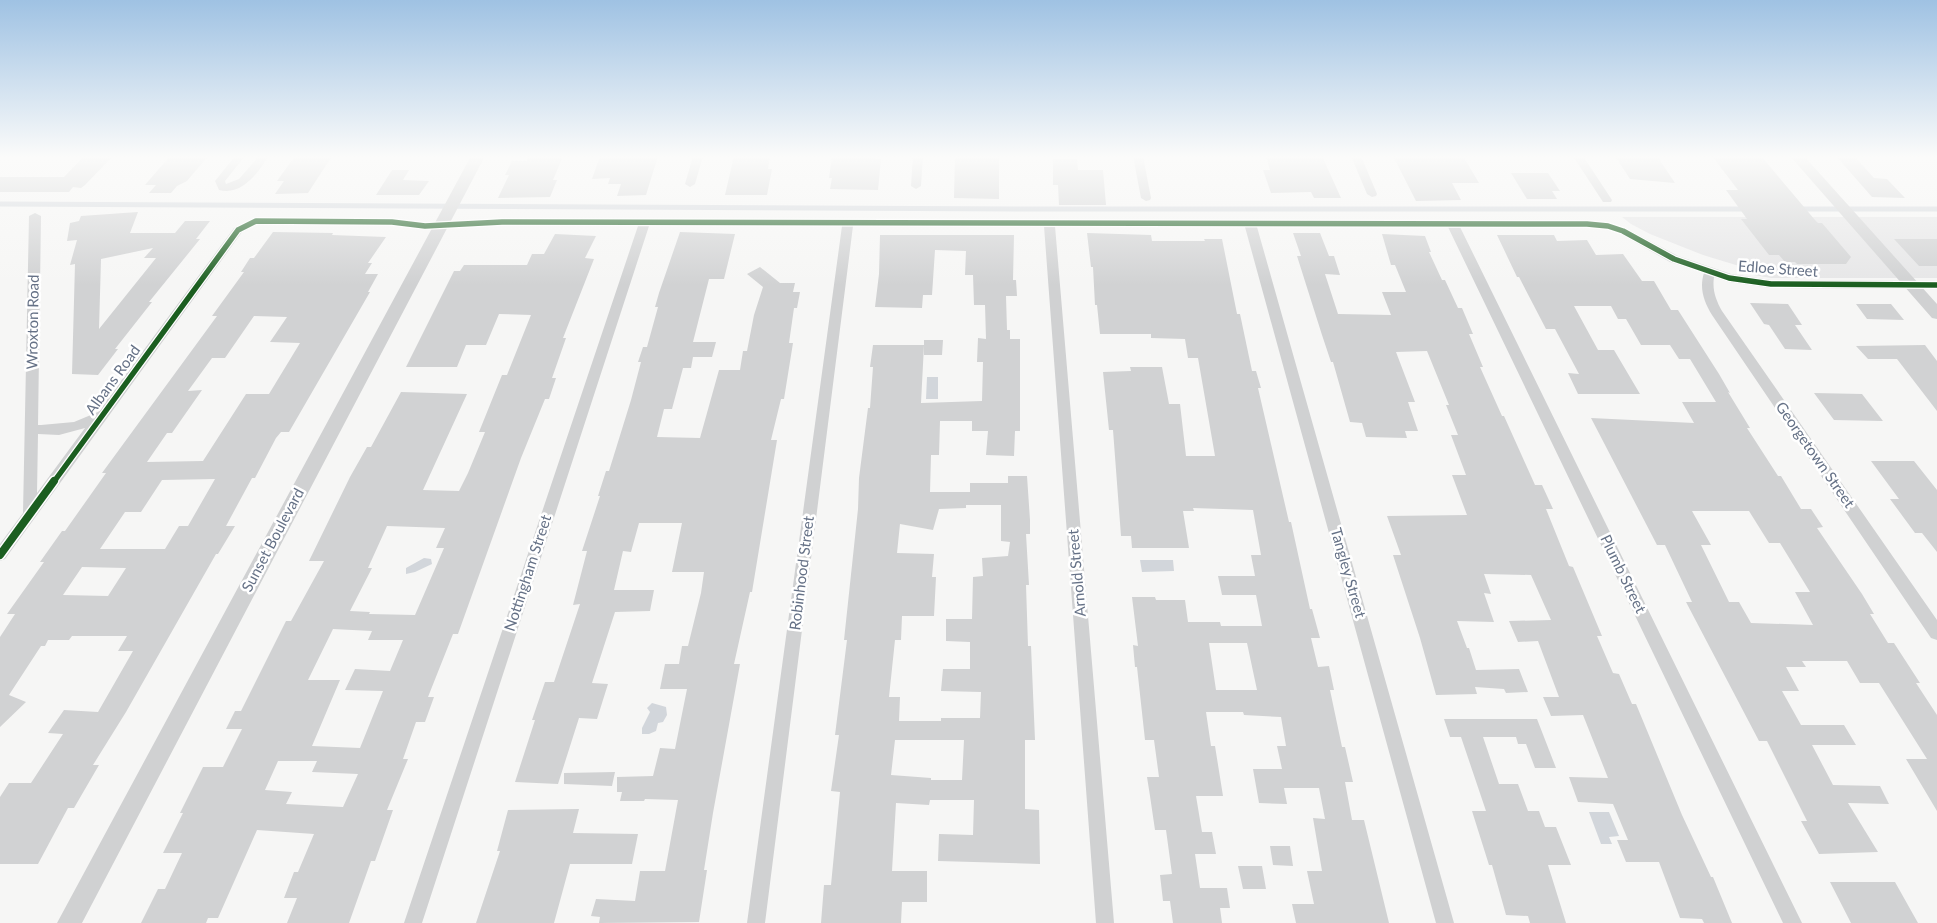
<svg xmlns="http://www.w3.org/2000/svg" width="1937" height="923" font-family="Lato,sans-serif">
<rect width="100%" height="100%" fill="#f6f6f5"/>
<path fill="#e6e6e7" d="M1622,217H1937V278H1771L1754,275L1749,269L1703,255L1650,234L1631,224Z"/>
<path fill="#d2d6db" d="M927,377H938V399H926Z
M424,558L431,559L432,564L415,572L406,574V568Z
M1140,560H1173L1174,571L1142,572Z
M652,703L666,707L667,715L663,722L658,723L656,731L649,734H642V728L650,712L647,708Z
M1589,812H1609L1619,836L1609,837L1612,844H1601Z"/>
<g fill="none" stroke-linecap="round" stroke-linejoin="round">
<path stroke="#d2d6db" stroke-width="5" d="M0,204L1020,209H1745
M1800,209H1937"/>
</g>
<path fill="#d1d2d3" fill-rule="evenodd" d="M84,156H113L85,185L81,188L73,187L69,192H0V177H64Z
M170,156H208L187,181L177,186L171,193H149L156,185H145Z
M295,156H332L308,193L275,194L284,181H277Z
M529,156H563L553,180H557L550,197L498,198L509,175H505L512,161H527Z
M600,156H658L646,195L617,196L621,184H608L610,178L592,179Z
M734,156H770L768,169H772L767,195H725Z
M832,156H876V159H881L878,190L830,189L832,178H829Z
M955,156H999V199L954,198Z
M1266,156H1322L1341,198H1314L1311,192L1271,193L1263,170H1270Z
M1393,156H1463L1479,183H1452L1461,200L1416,201Z
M1615,156H1657L1675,183L1630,179Z
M1712,156H1761L1815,220L1818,223H1822L1851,257L1846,264H1797L1795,262H1785L1779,255H1769L1741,219H1747L1726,190H1738Z
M1836,156H1854L1874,178L1887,179L1905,198L1872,197Z
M1053,159H1077L1078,170H1103L1106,205H1059L1058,185H1053Z
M392,170H409L403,180L429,181L419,195H376Z
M1511,173H1548L1560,191H1552L1557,199H1527Z
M138,212L130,233H175L185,221H210L196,239H200L149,302H152L115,349H118L98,375L72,374L75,264L70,265L77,240L67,241L70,223L79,221L81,216ZM153,248L144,258H156L99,329L101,259Z
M273,232L333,233L332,235L386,237L368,263H372L365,274H378L368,292H370L289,432H281L276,438L255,478H252L226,526H235L218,554H216L126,712L93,765H99L74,808H68L38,864H0V797L9,783H31L63,734L48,733L64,710L98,712L133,651H118L127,636H72L69,640H48L45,646H41L9,695L26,702L0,727V637L15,614H7L44,562H40L62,531H65L106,473H102L217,316H212L244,272H241L250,258H254ZM254,316L287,317L270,342L300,343L269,394H246L203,461L147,462L167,433H172L202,390L188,391L212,358H225ZM215,479L188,526H179L165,549H100L125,512H141L162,480ZM82,567L126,568L108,596L63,595Z
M680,232L735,234L724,279H709L693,342H716L712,357H693L691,368H683L672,409H664L657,437L700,438L719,370H740L743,351H747L754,315L763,287L747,274L760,267L780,283H795L793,292H800L797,308H794L789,343H793L784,399H781L771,440H777L752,592H750L734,664H740L713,813L704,870H707L699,922L599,923L600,917L591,916L596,899L635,901L640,871H665L678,800L645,799L644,801H620L622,792H617V777L653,776L660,748L675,749L687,689H660L665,664H679L682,646H688L701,593L704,572H672L682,523H639L631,552L623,551L614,590H654L650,611L615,612L592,683L608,684L597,719L579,718L558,784L515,782L535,720H532L545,682H554L580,604L573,605L587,551H582L600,496H598L606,471H609L631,400L641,362H638L643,347H647L658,307H655L659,293Z
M1087,233L1151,235L1152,241H1205L1204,239H1222L1237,314H1240L1252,371H1256L1261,388H1258L1289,522H1291L1310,609H1312L1320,638H1311L1318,667L1329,666L1334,690H1330L1342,747H1345L1353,782H1345L1352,820H1364L1389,923H1296L1292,904H1314L1307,871H1322L1313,818L1325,819L1319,788H1284L1287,804L1259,803L1253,769H1282L1277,746H1286L1281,717L1244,715L1243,712H1206L1211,746H1215L1223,796H1196L1202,832H1212L1216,854H1195L1200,888H1227L1230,908H1220L1222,923H1173L1170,901H1163L1160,875L1172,874L1166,830H1155L1150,796L1147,777H1159L1154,740H1145L1137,667H1135L1133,645L1138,646L1132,597H1155L1156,600H1185L1188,622H1220L1221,626H1262L1256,595H1222L1218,576H1255L1251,555H1261L1253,510L1193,508L1194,511H1183L1189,548H1132L1131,536H1121L1113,430H1109L1103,372L1131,371L1130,367H1162L1169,404H1180L1186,456H1215L1198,358H1188L1185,339L1151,338V334H1100L1097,305H1095L1093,267H1091ZM1209,643H1247L1257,690H1216Z
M1293,233H1320L1329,256H1334L1340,275L1325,274L1338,314L1391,315L1382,292H1406L1395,265H1391L1382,234L1425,236L1431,252H1429L1442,280H1445L1458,308H1462L1473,334H1469L1483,367H1480L1502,416H1504L1535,485H1542L1553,509H1546L1569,566L1573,567L1602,636H1597L1613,673L1619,674L1632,704H1636L1682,815L1711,877H1713L1732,923H1704L1702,919L1680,918L1659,862H1626L1617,840H1628L1613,804L1578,802L1569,777L1608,778L1583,715L1551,716L1543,697H1559L1538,641L1518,642L1509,621L1551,620L1531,575L1484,574L1491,594L1484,593L1494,622L1457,621L1467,648H1469L1476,670L1519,669L1528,692L1506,693L1504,689L1475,687L1477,694L1436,695L1420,638L1393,555H1401L1387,516L1467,515L1452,475H1466L1451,435H1458L1446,405H1449L1427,351L1396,352L1415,402H1408L1418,431H1405L1407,438L1366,437L1362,423L1350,422L1333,362H1331L1322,335L1297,256H1301Z
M555,234L596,236L585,258L594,259L563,338H566L552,378H556L549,399H545L521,458L458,634H453L428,697H434L425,722H416L403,759H408L387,810H393L375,861H371L349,923H287L297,898H284L294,872H298L314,834L257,830L218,918H208L206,923H141L158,889H165L182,853H163L183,813H180L203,767H223L242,729H226L235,711H241L286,621H291L324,561H309L350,477L367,447H371L401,392L467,394L423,490L459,491L468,473L485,432H479L502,375H507L531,315L499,314L486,345H466L457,367H406L454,271H460L464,265H527L532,254H544ZM387,526L445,528L436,548H444L415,615L369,614L370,612L350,611L372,568H368ZM333,629L372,631L368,640H403L390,671L355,669L345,690L383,691L360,748L312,746L340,680H308ZM278,761H317L312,772L358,774L343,807L286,804L292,792L265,790Z
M880,235H1014L1013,280H1016L1017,296H1006L1007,330H1010V339H1020V431H1015L1014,456L986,455L988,431H972V421H940L939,455H931L930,492H970V483H1008V476H1027L1030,520V534H1026L1029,585H1026L1028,646H1031L1035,740H1025V809L1039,810L1040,864L938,861L939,834L973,835L974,800H930L929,805L896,803L892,871H927V902H902L901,923H821L824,885H831L840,792L831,791L839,735H835L847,640H844L858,509L859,478L868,408H870L873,367H870L873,345H924L921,403L982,401L983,362H977L978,338L986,339L985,305H974L973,275H965L966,251L935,250L932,295H923L922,308L875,307L879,274ZM966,505H1001V541L1010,542L1008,556L982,558L983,576L973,577L972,619H946V641L970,642V669H943L941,691L981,692L980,718H941V721H899L900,697H889L895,640H901L902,616H934L936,577H932L934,554L897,553L900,524L933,530L939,509L966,508ZM895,740H964L962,780H931V778L891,775Z
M1497,235H1554L1557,241L1587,240L1596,255L1623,254L1642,281H1654L1671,310H1678L1719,374L1730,393L1728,392L1750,428H1747L1778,476H1781L1801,509H1811L1823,527L1817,528L1862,594L1874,614H1870L1888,643H1894L1920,683H1916L1937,715V811L1906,759H1927L1879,683H1860L1847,661H1802L1806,667H1786L1799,691H1782L1801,725H1844L1856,745H1812L1833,785L1880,786L1889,804L1848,803L1878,852L1819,854L1801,821H1807L1767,741H1759L1686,602H1692L1665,545H1657L1591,418L1694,423L1682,402H1716L1690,359H1679L1670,345H1641L1626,319H1618L1611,306H1574L1598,350H1614L1640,394H1578L1568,373L1579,374L1555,329H1546L1519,277H1517ZM1692,511H1749L1769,543H1780L1810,592H1795L1813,625L1751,623L1739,602H1729L1701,545H1711Z
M1894,239H1937V266H1919Z
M1750,303L1788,304L1802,325H1795L1812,350L1785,349L1769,325L1764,324Z
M1856,304H1891L1904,320L1867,319Z
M924,340H943L942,355H924Z
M1925,345L1937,361V411L1897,359H1868L1856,346Z
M1814,393L1862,394L1883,421L1834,420Z
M1871,461H1914L1937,490V552L1922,533H1915L1890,499H1899Z
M1444,719H1537L1556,768H1535L1526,744H1518L1516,737H1483L1499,784H1518L1528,811H1539L1545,827H1556L1571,865H1548L1566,923H1530L1528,916L1506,915L1492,865H1489L1472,811H1486L1461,737H1450Z
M615,772L612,786L564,784V773Z
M579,809L573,833L638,834L632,864H570L554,923H476L500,851H497L508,810Z
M1270,846H1290L1293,866L1273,865Z
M1238,866H1262L1266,889H1243Z
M1830,882H1895L1918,923H1851Z"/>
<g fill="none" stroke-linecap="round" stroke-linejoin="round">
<path fill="#d0d1d2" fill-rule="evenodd" d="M235,156H245L225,181L226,184L239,179L259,156H269C258,172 243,196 219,190L215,181Z
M693,156H703L695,184L690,187L685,184Z
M913,156H923L921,186L916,189L911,186Z
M1133,156H1143L1151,198L1150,200L1146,201L1141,198Z
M1351,156H1361L1377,194L1376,196L1372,197L1367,194Z
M1573,156H1583L1612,200L1611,202H1603Z
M35,213L41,216L38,425H41L74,422L98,412L234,228L256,218L392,219L425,223L502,219L1587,221L1608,223L1627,229L1678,256L1731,274L1771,280L1937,281V289L1771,288L1729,282L1714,277C1712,290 1716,300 1722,311L1937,620V640L1931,638L1712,315C1704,302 1699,288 1704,273L1670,262L1619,233L1607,229L1587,227H1460L1802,923H1783L1448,227H1257L1454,923H1436L1245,227L1055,226L1114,923H1096L1044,226H853L765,923H747L842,226H649L422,923H404L638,226L502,225L425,229L392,225L258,224L242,232L5,559L0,561V544L23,513L29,216ZM85,428L37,493L38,434L59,435Z"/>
<path fill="#d0d1d2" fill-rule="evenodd" d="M471,156H485L82,923H57Z
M1790,156H1804L1937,304V319L1932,318Z"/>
<g stroke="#fff" stroke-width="8">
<path id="cycleway-far1" d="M53,483L238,230L256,221L392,222L425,226L502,222L1587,224L1608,226L1623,231L1674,259L1729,278L1771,284L1937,285"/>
</g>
<g stroke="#fff" stroke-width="11">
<path id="cycleway" d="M0,555L54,481"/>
</g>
<use href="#cycleway-far1" stroke="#1b5e20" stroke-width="5.5"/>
<use href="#cycleway" stroke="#1b5e20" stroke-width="8"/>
</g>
<linearGradient id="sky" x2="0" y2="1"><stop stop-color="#9fc2e3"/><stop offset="0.55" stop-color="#fbfbfa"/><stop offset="1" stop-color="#fbfbfa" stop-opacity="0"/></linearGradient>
<rect width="1937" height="285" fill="url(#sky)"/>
<g text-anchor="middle" stroke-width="5" stroke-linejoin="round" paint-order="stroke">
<g font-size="15" fill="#657186" stroke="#fff">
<text transform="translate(1778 269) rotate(4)" y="5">Edloe Street</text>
<text transform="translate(33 322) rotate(-89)" y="5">Wroxton Road</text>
<text transform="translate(113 380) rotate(-54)" y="5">Albans Road</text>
<text transform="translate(1815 455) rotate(55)" y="5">Georgetown Street</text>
<text transform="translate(273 540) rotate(-62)" y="5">Sunset Boulevard</text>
<text transform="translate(528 573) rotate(-72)" y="5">Nottingham Street</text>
<text transform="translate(802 573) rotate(-83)" y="5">Robinhood Street</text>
<text transform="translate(1077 573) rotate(-95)" y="5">Arnold Street</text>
<text transform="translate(1348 573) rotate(74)" y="5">Tangley Street</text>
<text transform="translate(1623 574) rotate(64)" y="5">Plumb Street</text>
</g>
</g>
</svg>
